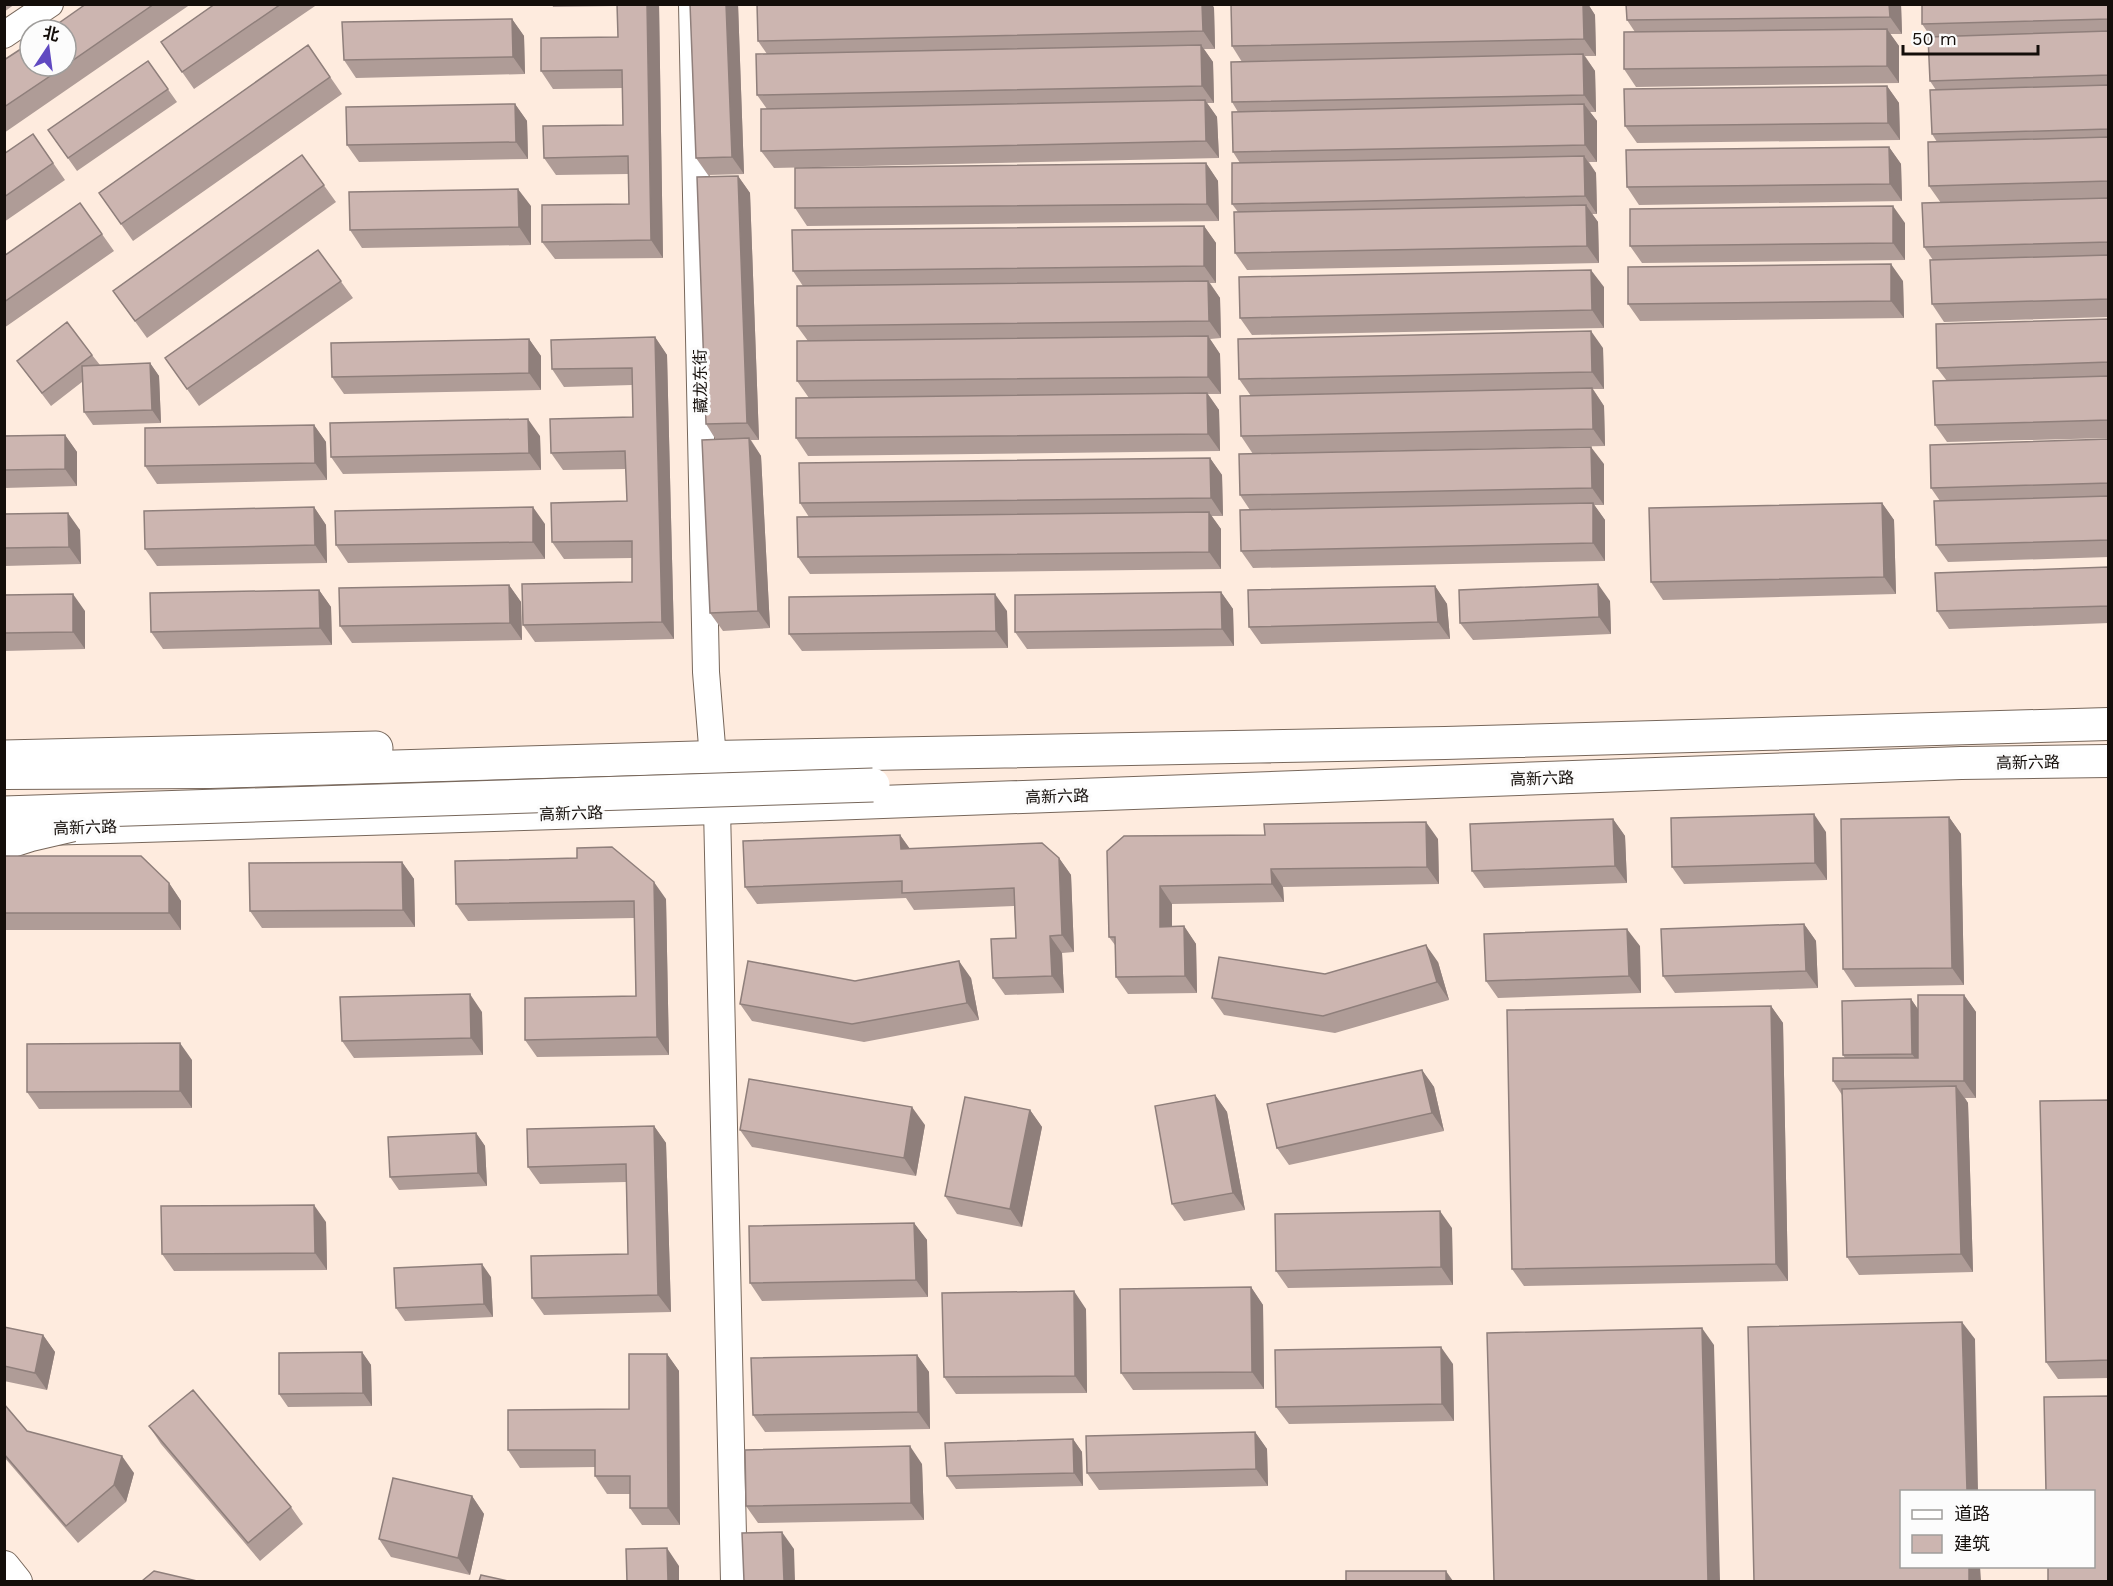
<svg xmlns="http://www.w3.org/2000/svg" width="2113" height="1586" font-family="'Work Sans','Noto Sans SC',sans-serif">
<rect width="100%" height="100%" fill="#feebde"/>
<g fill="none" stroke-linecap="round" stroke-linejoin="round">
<g stroke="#77675b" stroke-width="28">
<path id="minor" d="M692,4L706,672L717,808L734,1582
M4,35L50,4"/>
</g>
<g stroke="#77675b" stroke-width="34">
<path id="major" d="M4,773L210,772L713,757L1445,743L2108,724
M44,829L717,808L1961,763L2108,761
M4,1567L16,1582"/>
</g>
<g stroke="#77675b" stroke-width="35">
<path id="highway" d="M4,757L376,748"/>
</g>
<use href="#minor" stroke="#fff" stroke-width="26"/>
<use href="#major" stroke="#fff" stroke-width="32"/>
<use href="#highway" stroke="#fff" stroke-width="33"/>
<g stroke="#77675b" stroke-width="35" stroke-linecap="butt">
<path id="highway-bridge" d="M4,813L873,785
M4,843L29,835L72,825"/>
</g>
<use href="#highway-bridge" stroke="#fff" stroke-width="33"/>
</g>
<path fill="#af9c97" d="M4,4H15L4,12Z
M86,4H191L4,133V60L30,66H66V30Z
M215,4H318L194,89L161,42Z
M552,4H659L663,258L555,259L542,242L629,204L628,174L556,175L544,158L623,125V88L553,89L541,71L618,37L617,6L553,7Z
M690,4H738L744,174L708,175L696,158Z
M757,4H1212L1214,8L1215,49H1204L1213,62L1214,103H1207L1217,117L1219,158L774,168L761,151L767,109L757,95L767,54L758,41Z
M1241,4H1588L1595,15L1596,56H1585L1595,71L1596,112H1590L1597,121V162H1589L1596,173L1597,214H1592L1598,222L1599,263L1247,270L1235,253L1238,212L1232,204L1240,163L1233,152L1238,112L1232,102L1242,62L1232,46Z
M1626,4H1901L1902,34H1890L1899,46V83L1636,87L1624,69L1635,32L1627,20Z
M2109,4V317L1944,322L1932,304L1933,260L1924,247L1941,203L1929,186L1937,142L1932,134L1936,90L1930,81L1931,37L1922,24Z
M512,19L524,36L525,74L356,78L344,60Z
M308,45L342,94L133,241L99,193Z
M148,61L177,102L77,171L48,130Z
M1887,86L1899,103L1900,140L1637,143L1625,126Z
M515,104L527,121L528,159L359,162L347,145Z
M33,134L65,180L4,222V154Z
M1889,147L1901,164L1902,201L1639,205L1627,187Z
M302,155L336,202L147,338L113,291Z
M1206,163L1218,181L1219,221L807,226L795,208Z
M738,176L750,193L759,440H751L761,456L770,628L723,631L710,613L716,440L706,424Z
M80,203L114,251L4,328V256Z
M531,206V245L362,248L350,230Z
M1905,223V260L1642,263L1630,246Z
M1204,226L1216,243V283H1210L1220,298L1221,338L1210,339L1220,354L1221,394H1208L1219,410L1220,451L808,456L796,438L809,398L797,381L808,341L797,326L803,286L793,271Z
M318,250L353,298L199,406L165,358Z
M1903,281L1904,318L1640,321L1628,304Z
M1604,287V328L1252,335L1240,318Z
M2109,319V438L1947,442L1935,425L1947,381L1937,368Z
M655,337L667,355L674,639L535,642L523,625L632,582V558L564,559L552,542L627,501L626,469L563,470L551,453L633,417L632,385L564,387L552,369Z
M529,339L541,356V390L344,394L332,377Z
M1603,348L1604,389H1593L1604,406L1605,446L1253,454L1241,436L1251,396L1239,379Z
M92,355L100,365L150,363L159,376L161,423L93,425L84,412L82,382L51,406L17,361Z
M314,425L326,442L327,480L157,484L145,466Z
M65,435L77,452V486L4,488V436Z
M540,436L541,470L343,474L331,457Z
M2109,439V557L1948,562L1936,545L1940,501L1931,488Z
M1210,458L1222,475L1223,516H1211L1221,529V569L810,574L798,557L809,517L800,503Z
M1604,464V505H1594L1605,520V561L1253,568L1241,551L1250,510L1240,495Z
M1882,503L1894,520L1896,594L1663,600L1651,582Z
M314,507L326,525L327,563L157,566L145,549Z
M4,514L80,530L81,564L4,566Z
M545,524V559L348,563L336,545Z
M2109,567V623L1949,629L1937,611Z
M509,585L521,602L522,640L352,643L340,626Z
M1435,586L1447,604L1450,639L1261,644L1249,627Z
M319,590L331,607L332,645L163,649L151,632Z
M1221,592L1233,609L1234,646L1027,649L1015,632Z
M4,595L85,611V649L4,651Z
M1610,601L1611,634L1473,640L1460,623Z
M1007,611L1008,648L802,651L789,634Z
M1949,817L1961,834L1964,985L1855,987L1843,969Z
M1613,819L1625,836L1627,883L1484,888L1472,871Z
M1826,832L1827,880L1684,884L1672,867Z
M900,835L910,849L1059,858L1071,875L1074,952L1062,953L1064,993L1005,995L993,978L1016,938L1014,906L914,910L906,898L757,904L745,887Z
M1265,835L1438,839L1439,884L1283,887L1284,902L1172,904V927L1184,926L1196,944L1197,993L1128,994L1116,977L1115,945L1109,937L1107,851Z
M4,856L169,883L181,901V930H4Z
M402,862L414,879L415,927L262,928L250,911Z
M666,899L669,1055L537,1057L525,1040L636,996L634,918L468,921L456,904Z
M1804,924L1816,941L1818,988L1675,993L1663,976Z
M1640,946L1641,993L1498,998L1486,981Z
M1438,962L1449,1000L1335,1033L1224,1015L1212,998L1325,974Z
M971,978L979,1020L864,1042L752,1021L740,1004L855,981Z
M1964,995L1976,1012V1098H1965L1968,1103L1973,1272L1859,1275L1847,1257L1842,1095L1833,1081L1845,1058L1843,1055L1911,999L1918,1010Z
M1771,1006L1783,1023L1788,1281L1524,1286L1512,1269Z
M482,1012L483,1055L354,1058L342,1041Z
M192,1060V1108L39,1109L27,1092Z
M1422,1070L1434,1087L1444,1131L1289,1165L1277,1148Z
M1215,1095L1227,1112L1245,1210L1184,1221L1172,1204Z
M2109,1100V1378L2058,1379L2046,1362Z
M1030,1110L1042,1127L1022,1227L957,1214L945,1196Z
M925,1125L916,1176L752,1147L740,1130Z
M654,1126L666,1143L671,1312L544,1315L532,1298L628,1254L626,1182L540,1184L528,1167Z
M476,1133L485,1146L487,1186L399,1190L390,1177Z
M326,1222L327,1270L174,1271L162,1254Z
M914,1223L927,1240L928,1297L762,1301L750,1283Z
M1452,1228L1453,1285L1288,1288L1276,1271Z
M491,1277L493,1317L405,1321L396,1308Z
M1251,1287L1263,1305L1264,1389L1133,1390L1121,1373Z
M1086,1309L1087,1393L956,1394L944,1377Z
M4,1327L43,1335L55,1352L47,1390L4,1381Z
M362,1352L371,1365L372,1406L288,1407L279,1394Z
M667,1354L679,1371L680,1525H642L630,1508V1494H607L595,1476V1467L520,1468L508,1450L629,1409Z
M917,1355L929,1372L930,1429L765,1432L753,1415Z
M1453,1364L1454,1421L1289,1424L1276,1407Z
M4,1404L27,1431L134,1473L126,1502L78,1543L4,1457Z
M149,1426L291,1507L303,1524L260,1561L161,1444Z
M1255,1432L1267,1449L1268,1486L1099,1490L1087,1473Z
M1073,1439L1082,1452L1083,1486L956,1489L947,1476Z
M922,1464L924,1520L758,1523L746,1506Z
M472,1496L484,1514L470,1575L391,1557L379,1539Z"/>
<path fill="#8f7f7b" d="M647,4H659L663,258L651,240Z
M726,4H738L744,174L732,157Z
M1202,4H1212L1214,8L1215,49L1203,31Z
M1583,4H1588L1595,15L1596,56L1584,39Z
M1889,4H1901L1902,34L1890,17Z
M512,19L524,36L525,74L513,57Z
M1887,29L1899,46V83L1887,66Z
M1201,45L1213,62L1214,103L1202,86Z
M1583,54L1595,71L1596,112L1584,95Z
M1887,86L1899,103L1900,140L1888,123Z
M1205,100L1217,117L1219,158L1206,141Z
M515,104L527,121L528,159L516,142Z
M1584,104L1597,121V162L1585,145Z
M1889,147L1901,164L1902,201L1890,184Z
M1584,156L1596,173L1597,214L1585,196Z
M1206,163L1218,181L1219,221L1207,204Z
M738,176L750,193L759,440L747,423Z
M518,189L531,206V245L519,227Z
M1586,205L1598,222L1599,263L1587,246Z
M1893,206L1905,223V260L1893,243Z
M1204,226L1216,243V283L1204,266Z
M1891,264L1903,281L1904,318L1891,301Z
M1591,270L1604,287V328L1592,310Z
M1208,281L1220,298L1221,338L1209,321Z
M1591,331L1603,348L1604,389L1592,372Z
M1208,336L1220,354L1221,394L1208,377Z
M655,337L667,355L674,639L662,622Z
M529,339L541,356V390L529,373Z
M150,363L159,376L161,423L152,410Z
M1592,388L1604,406L1605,446L1593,429Z
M1207,393L1219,410L1220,451L1208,434Z
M528,419L540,436L541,470L529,453Z
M314,425L326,442L327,480L315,463Z
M65,435L77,452V486L65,469Z
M749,438L761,456L770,628L758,611Z
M1591,447L1604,464V505L1592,488Z
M1210,458L1222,475L1223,516L1211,498Z
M1593,503L1605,520V561L1593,543Z
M1882,503L1894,520L1896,594L1884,577Z
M314,507L326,525L327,563L315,545Z
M533,507L545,524V559L533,542Z
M1209,512L1221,529V569L1209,552Z
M68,513L80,530L81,564L69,547Z
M1598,584L1610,601L1611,634L1599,617Z
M509,585L521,602L522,640L510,623Z
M1435,586L1447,604L1450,639L1438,622Z
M319,590L331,607L332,645L320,628Z
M1221,592L1233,609L1234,646L1222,629Z
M73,594L85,611V649L73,632Z
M995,594L1007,611L1008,648L996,631Z
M1814,814L1826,832L1827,880L1815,863Z
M1949,817L1961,834L1964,985L1952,968Z
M1613,819L1625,836L1627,883L1615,866Z
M1426,822L1438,839L1439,884L1427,867Z
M900,835L912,852L901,849Z
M1059,858L1071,875L1074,952L1062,935Z
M402,862L414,879L415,927L403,910Z
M1271,869L1283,887L1284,902L1272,884Z
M654,882L666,899L669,1055L657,1037Z
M169,883L181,901V930L169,913Z
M1160,886L1172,904V944L1160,927Z
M1804,924L1816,941L1818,988L1806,971Z
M1184,926L1196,944L1197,993L1185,976Z
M1627,929L1640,946L1641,993L1629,976Z
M1050,936L1062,953L1064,993L1052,976Z
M1426,945L1438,962L1449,1000L1437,982Z
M959,961L971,978L979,1020L967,1003Z
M470,994L482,1012L483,1055L471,1038Z
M1964,995L1976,1012V1098L1964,1081Z
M1911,999L1920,1012L1921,1067L1912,1054Z
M1771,1006L1783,1023L1788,1281L1776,1264Z
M180,1043L192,1060V1108L180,1091Z
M1422,1070L1434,1087L1444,1131L1432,1113Z
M1956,1086L1968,1103L1973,1272L1961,1254Z
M1215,1095L1227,1112L1245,1210L1233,1193Z
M912,1107L925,1125L916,1176L904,1158Z
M1030,1110L1042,1127L1022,1227L1010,1209Z
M654,1126L666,1143L671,1312L658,1295Z
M476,1133L485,1146L487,1186L478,1173Z
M314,1205L326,1222L327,1270L315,1253Z
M1440,1211L1452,1228L1453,1285L1441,1267Z
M914,1223L927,1240L928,1297L916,1280Z
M482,1264L491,1277L493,1317L484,1304Z
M1251,1287L1263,1305L1264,1389L1252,1372Z
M1074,1291L1086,1309L1087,1393L1075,1376Z
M1962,1322L1975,1339L1978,1491H1967Z
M1702,1328L1714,1345L1720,1581H1708Z
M43,1335L55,1352L47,1390L35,1373Z
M1441,1347L1453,1364L1454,1421L1442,1404Z
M362,1352L371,1365L372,1406L363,1393Z
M667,1354L679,1371L680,1525L668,1508Z
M917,1355L929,1372L930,1429L918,1412Z
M1255,1432L1267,1449L1268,1486L1256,1469Z
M1073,1439L1082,1452L1083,1486L1074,1473Z
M910,1446L922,1464L924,1520L911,1503Z
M122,1456L134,1473L126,1502L114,1485Z
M472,1496L484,1514L470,1575L458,1558Z
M782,1532L794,1549L795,1581H784Z
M667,1548L679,1566V1581H668Z
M1969,1566H1980L1981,1581H1969Z
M1446,1571L1453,1581H1446Z"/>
<path fill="#ccb5b0" stroke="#8f7f7b" stroke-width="1.5" d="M86,4H154L66,65V30H49Z
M215,4H281L182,72L161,42Z
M617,4H647L651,240L542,242V205L629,204L628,156L544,158L543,126L623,125L622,70L541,71V38L618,37Z
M690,4H726L732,157L696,158Z
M757,4H1202L1203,31L758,41Z
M1272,4H1583L1584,39L1232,46L1231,5Z
M1626,4H1889L1890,17L1627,20Z
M1922,4H2109V19L1922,24Z
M512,19L513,57L344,60L342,22Z
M1887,29V66L1624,69V32Z
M2109,31V75L1930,81L1928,37Z
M30,43V66H65L4,107V60Z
M308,45L330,77L121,224L99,193Z
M1201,45L1202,86L757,95L756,54Z
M1583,54L1584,95L1232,102L1231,62Z
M148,61L168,89L68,158L48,130Z
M2109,85V129L1932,134L1930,90Z
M1887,86L1888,123L1625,126L1624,89Z
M1205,100L1206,141L761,151V109Z
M515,104L516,142L347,145L346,107Z
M1584,104L1585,145L1233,152L1232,112Z
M33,134L53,163L4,197V154Z
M2109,137V181L1929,186L1928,142Z
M1889,147L1890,184L1627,187L1626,150Z
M302,155L324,185L135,321L113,291Z
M1584,156L1585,196L1232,204V163Z
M1206,163L1207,204L795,208V168Z
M738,176L747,423L706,424L697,177Z
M518,189L519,227L350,230L349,192Z
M2109,198V242L1924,247L1922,203Z
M80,203L102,234L4,302V256Z
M1586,205L1587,246L1235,253L1234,212Z
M1893,206V243L1630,246V209Z
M1204,226V266L793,271L792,230Z
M318,250L341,281L187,389L165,358Z
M2109,255V299L1932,304L1930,260Z
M1891,264V301L1628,304V267Z
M1591,270L1592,310L1240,318L1239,277Z
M1208,281L1209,321L797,326V286Z
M2109,319V362L1937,368L1936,324Z
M67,322L92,355L42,393L17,361Z
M1591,331L1592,372L1239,379L1238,339Z
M1208,336V377L797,381V341Z
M655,337L662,622L523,625L522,584L632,582V541L552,542L551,503L627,501L625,451L551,453L550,419L633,417L632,368L552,369L551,340Z
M529,339V373L332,377L331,343Z
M150,363L152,410L84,412L82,366Z
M2109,376V420L1935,425L1933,381Z
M1592,388L1593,429L1241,436L1240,396Z
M1207,393L1208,434L796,438V398Z
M528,419L529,453L331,457L330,423Z
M314,425L315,463L145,466V428Z
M65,435V469L4,470V436Z
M749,438L758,611L710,613L702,440Z
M2109,439V483L1931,488L1930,445Z
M1591,447L1592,488L1240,495L1239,454Z
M1210,458L1211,498L800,503L799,463Z
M2109,496V540L1936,545L1934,501Z
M1593,503V543L1241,551L1240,510Z
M1882,503L1884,577L1651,582L1649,508Z
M314,507L315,545L145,549L144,511Z
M533,507V542L336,545L335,511Z
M1209,512V552L798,557L797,517Z
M68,513L69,547L4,548V514Z
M2109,567V606L1937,611L1935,573Z
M1598,584L1599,617L1460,623L1459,590Z
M509,585L510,623L340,626L339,588Z
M1435,586L1438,622L1249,627L1248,590Z
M319,590L320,628L151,632L150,593Z
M1221,592L1222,629L1015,632V595Z
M73,594V632L4,633V595Z
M995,594L996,631L789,634V597Z
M1814,814L1815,863L1672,867L1671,818Z
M1949,817L1952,968L1843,969L1841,819Z
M1613,819L1615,866L1472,871L1470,824Z
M1426,822L1427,867L1271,869L1272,884L1160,886V927L1184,926L1185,976L1116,977L1115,937H1109L1107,851L1124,836L1265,835L1264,824Z
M900,835L901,849L1042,843L1059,858L1062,935L1050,936L1052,976L993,978L991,939L1016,938L1014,888L902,893V881L745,887L743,841Z
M612,847L654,882L657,1037L525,1040V998L636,996L634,901L456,904L455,861L577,858V848Z
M4,856H141L169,883V913H4Z
M402,862L403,910L250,911L249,863Z
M1804,924L1806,971L1663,976L1661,929Z
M1627,929L1629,976L1486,981L1484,934Z
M1426,945L1437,982L1323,1016L1212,998L1219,957L1325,974Z
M748,961L855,981L959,961L967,1003L852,1024L740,1004Z
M470,994L471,1038L342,1041L340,997Z
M1918,995H1964V1081H1833V1058H1918Z
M1911,999L1912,1054L1843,1055L1842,1001Z
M1771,1006L1776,1264L1512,1269L1507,1010Z
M180,1043V1091L27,1092V1044Z
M1422,1070L1432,1113L1277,1148L1267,1104Z
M749,1079L912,1107L904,1158L740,1130Z
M1956,1086L1961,1254L1847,1257L1842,1089Z
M1215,1095L1233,1193L1172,1204L1155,1106Z
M965,1097L1030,1110L1010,1209L945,1196Z
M2109,1100V1360L2046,1362L2040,1101Z
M654,1126L658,1295L532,1298L531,1256L628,1254L626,1164L528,1167L527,1129Z
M476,1133L478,1173L390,1177L388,1137Z
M314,1205L315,1253L162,1254L161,1206Z
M1440,1211L1441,1267L1276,1271L1275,1214Z
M914,1223L916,1280L750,1283L749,1226Z
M482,1264L484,1304L396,1308L394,1268Z
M1251,1287L1252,1372L1121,1373L1120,1289Z
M1074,1291L1075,1376L944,1377L942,1293Z
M1962,1322L1967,1491H1902V1566H1969V1581H1754L1748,1327Z
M4,1327L43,1335L35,1373L4,1366Z
M1702,1328L1708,1581H1494L1487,1333Z
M1441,1347L1442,1404L1276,1407L1275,1350Z
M362,1352L363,1393L279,1394V1353Z
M629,1354H667L668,1508H630V1476H595V1450H508V1410L629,1409Z
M917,1355L918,1412L753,1415L751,1358Z
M193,1390L291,1507L248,1543L149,1426Z
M2109,1396V1581H2048V1566H2094V1491H2046L2044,1397Z
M4,1404L27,1431L122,1456L114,1485L66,1526L4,1454Z
M1255,1432L1256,1469L1087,1473L1086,1436Z
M1073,1439L1074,1473L947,1476L945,1443Z
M910,1446L911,1503L746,1506L745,1450Z
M393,1478L472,1496L458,1558L379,1539Z
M782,1532L784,1581H744L742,1533Z
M667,1548L668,1581H627L626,1549Z
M154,1571L197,1581H142Z
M1346,1571H1446V1581H1346Z
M481,1575L508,1581H479Z"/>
<g text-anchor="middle" stroke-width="6" stroke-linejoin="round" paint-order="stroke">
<g font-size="16" fill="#140e0a" stroke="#fcfcfc">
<text transform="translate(700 381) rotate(-91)" y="6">藏龙东街</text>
<text transform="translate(2028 762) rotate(-1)" y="6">高新六路</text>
<text transform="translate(1542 778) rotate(-2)" y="6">高新六路</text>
<text transform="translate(1057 796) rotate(-2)" y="6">高新六路</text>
<text transform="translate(571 813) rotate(-2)" y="6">高新六路</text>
<text transform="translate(85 827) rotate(-2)" y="6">高新六路</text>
</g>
</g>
<rect width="2113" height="1586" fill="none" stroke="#140e0a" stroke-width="12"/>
<rect x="1900" y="1490" width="195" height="78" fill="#fcfcfc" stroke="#9f9d9b" stroke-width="1.5"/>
<rect x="1912" y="1510" width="30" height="9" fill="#ffffff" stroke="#9f9d9b" stroke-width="1.5"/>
<text x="1954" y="1520" font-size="18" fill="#140e0a">道路</text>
<rect x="1912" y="1535" width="30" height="18" fill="#ccb5b0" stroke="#9f9d9b" stroke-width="1.5"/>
<text x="1954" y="1550" font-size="18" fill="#140e0a">建筑</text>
<g transform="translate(48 48) rotate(13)"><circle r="28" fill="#fcfcfc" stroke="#9f9d9b" stroke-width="1.5"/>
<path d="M0-4.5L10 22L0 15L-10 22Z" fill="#6049c1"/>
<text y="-9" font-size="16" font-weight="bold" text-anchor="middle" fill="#140e0a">北</text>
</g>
<path d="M1903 45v9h135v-9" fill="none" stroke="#140e0a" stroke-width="3"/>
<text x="1912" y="45" font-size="18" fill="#140e0a" stroke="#fcfcfc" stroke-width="4.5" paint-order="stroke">50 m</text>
</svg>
